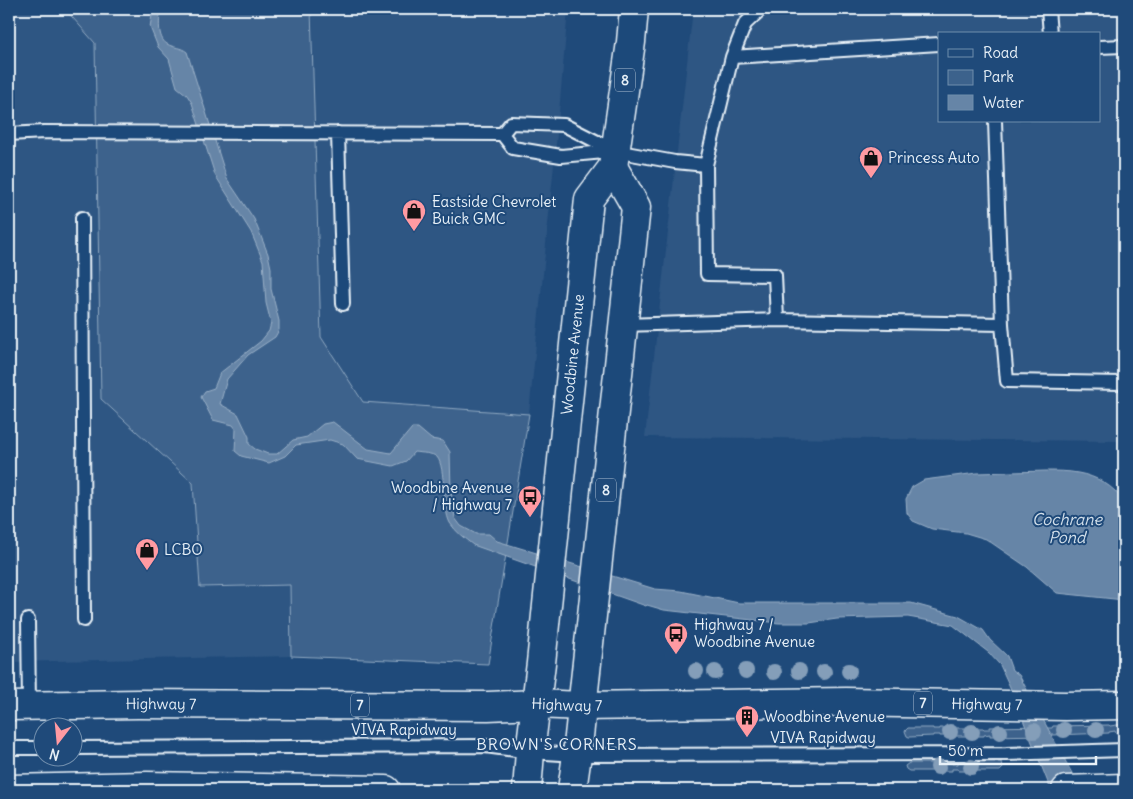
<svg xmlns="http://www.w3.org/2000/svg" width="1133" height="799" font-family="Delius,sans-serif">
<rect width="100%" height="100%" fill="#1f4a7a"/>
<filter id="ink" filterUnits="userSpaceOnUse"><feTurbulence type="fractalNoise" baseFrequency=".02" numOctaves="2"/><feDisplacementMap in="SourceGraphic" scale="10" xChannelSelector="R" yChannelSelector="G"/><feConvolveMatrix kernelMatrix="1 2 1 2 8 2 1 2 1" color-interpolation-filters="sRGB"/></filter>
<g filter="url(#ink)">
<path fill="#2e5683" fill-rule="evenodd" d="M9,9H65L95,42L101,399L193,483L200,587L290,585L291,656L9,662Z
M311,9H568L558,124L529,414L363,402L321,337Z
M693,9H1124V446L1117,441L645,437ZM939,34H1099V121H939Z"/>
<path fill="#3c628c" stroke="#92aac2" d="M65,9H311L321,337L363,402L529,414L488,664L291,656L290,585L200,587L193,483L101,399L95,43Z
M1124,724V732L1116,733L1115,731L1109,732V733L1053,735V734H1047L1046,735L990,736V734L984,735V736H940V735H933V736L909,737L907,736L905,731L908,728H933V729H940V728H983L984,729H990V727L1046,726L1047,728H1052L1053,726L1109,725L1110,726Z
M958,762H1000L1002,763L1003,768L1000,771H959L958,769H952V771H909L906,769L905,766L909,763H951L952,764H958Z"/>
<path fill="#6685a7" stroke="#9ab0c7" d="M150,9H161C159,19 157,38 167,44C174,48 181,47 187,52L227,179L254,219L268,254L271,268V289L279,321V330L275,337L248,355L227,379L220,404L238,414L249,437V444L255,449L268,454H277L293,440L307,437L323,424L333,422L368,449L391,453L412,428H418L431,439L443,441L450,452L451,491L455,518L461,526L476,534H489L497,541L655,589L681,591L739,603H911L958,616L983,630L990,640L1007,656L1012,670L1019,675L1081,790H1051L1010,687L1000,665L988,652L953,625L908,617L837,619L809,623H779L664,610L647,605L646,606L473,545C464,538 456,532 450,523C442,508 446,467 437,457C433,453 421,453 414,452L406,461L393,466L357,459L343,444L330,440L296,445L285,456L269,463L241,456L235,451L236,429L233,425L213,420L201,397L205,391L214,388L220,373L261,341L269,331L271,323L266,303L263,261L251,232L215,175L192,103L187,95L177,87L169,59L158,47L150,27L152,15Z
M1046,471C1057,471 1068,471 1078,473C1096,476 1114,486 1124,502V600L1057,593L1027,567L986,539L966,533L932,529L913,521L907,513L906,499L912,487L924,480L977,473Z"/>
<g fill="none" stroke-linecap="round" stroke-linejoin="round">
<g stroke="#e8f1f8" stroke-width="16">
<path id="service" d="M1048,9L1050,34
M1099,47L1124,46
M732,57L745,24L761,9
M338,133L343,304
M9,134L44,132L502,134
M502,134L513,148L561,156L615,151L675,162L706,165L732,57L939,44
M502,134L511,123L564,125L615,151
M706,165L707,274L775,275L777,320
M82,218L84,620
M1002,324L1007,381L1122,383L1124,385
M624,325L777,320L1002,324L995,121
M28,620L29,706
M9,748H42
M72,748L485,746L530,752L577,755L1006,754L1124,750"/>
</g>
<g stroke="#e8f1f8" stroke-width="31">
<g id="primary">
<path id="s1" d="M9,706L138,704L488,706L536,704L582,706L846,702L1065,706L1124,705"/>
<path d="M9,789L147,786L386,790"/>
<path id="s2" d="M527,790L530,752L541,663L589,199L613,167L631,42L634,9"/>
<path d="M572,790L577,755L636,207L613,167"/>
<path d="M1066,790L1124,788"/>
</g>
</g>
<use href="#service" stroke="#1f4a7a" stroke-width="12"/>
<use href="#primary" stroke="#1f4a7a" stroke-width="28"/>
</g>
<g fill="#849eb9">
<circle cx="696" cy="671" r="8"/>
<circle cx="746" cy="671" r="8"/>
<circle cx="799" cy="671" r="8"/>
<circle cx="849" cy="671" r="8"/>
<circle cx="715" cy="672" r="8"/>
<circle cx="774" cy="672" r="8"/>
<circle cx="824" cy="672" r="8"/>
<circle cx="1064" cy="730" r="8"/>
<circle cx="1096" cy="730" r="8"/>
<circle cx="1034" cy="731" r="8"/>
<circle cx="950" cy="732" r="8"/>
<circle cx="972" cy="732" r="8"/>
<circle cx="1000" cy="732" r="8"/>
<circle cx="938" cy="767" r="8"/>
<circle cx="971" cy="767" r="8"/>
</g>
</g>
<defs>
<g id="shop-pin" transform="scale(1.25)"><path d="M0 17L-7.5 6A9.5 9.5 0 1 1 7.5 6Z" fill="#ff9aa2" stroke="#1f4a7a"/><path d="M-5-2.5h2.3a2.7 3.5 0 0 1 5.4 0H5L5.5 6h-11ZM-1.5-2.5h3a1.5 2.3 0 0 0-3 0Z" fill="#111"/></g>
<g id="bus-pin" transform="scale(1.25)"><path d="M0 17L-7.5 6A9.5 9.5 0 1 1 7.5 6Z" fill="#ff9aa2" stroke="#1f4a7a"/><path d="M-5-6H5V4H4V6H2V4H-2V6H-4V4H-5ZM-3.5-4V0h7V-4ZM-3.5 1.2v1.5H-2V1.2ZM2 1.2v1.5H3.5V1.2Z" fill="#111"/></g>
<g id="building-pin" transform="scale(1.25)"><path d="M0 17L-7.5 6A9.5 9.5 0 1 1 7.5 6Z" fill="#ff9aa2" stroke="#1f4a7a"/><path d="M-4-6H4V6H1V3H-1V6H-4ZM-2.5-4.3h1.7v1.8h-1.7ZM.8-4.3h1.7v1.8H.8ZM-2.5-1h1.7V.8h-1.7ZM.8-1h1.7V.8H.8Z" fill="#111"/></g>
</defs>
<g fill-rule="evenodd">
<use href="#shop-pin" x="871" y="158"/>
<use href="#shop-pin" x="414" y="211"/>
<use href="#bus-pin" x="530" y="497"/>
<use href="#shop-pin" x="147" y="550"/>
<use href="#bus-pin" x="676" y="634"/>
<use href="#building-pin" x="747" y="717"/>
</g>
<g text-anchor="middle" stroke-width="4" stroke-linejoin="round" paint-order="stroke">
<g fill="#1f4a7a" stroke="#acbfd2" stroke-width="1">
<rect x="615" y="68.5" width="20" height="23" rx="4"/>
<rect x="596" y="478.5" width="20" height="23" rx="4"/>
<rect x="914" y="691.5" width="18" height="23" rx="4"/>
<rect x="351" y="693.5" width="18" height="23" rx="4"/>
</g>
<g font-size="14" font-weight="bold" fill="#e8f1f8">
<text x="625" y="85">8</text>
<text x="606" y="495">8</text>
<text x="923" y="708">7</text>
<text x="360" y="710">7</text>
</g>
<g font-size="15" fill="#e8f1f8" stroke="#1f4a7a" text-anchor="start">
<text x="888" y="163">Princess Auto</text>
<text x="432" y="207">Eastside Chevrolet<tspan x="432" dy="17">Buick GMC</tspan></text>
<text x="512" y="493" text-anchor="end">Woodbine Avenue<tspan x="512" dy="17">/ Highway 7</tspan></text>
<text x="164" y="555">LCBO</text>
<text x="694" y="630">Highway 7 /<tspan x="694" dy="17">Woodbine Avenue</tspan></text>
<text x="764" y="722">Woodbine Avenue</text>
</g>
<g font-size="15" fill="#e8f1f8" stroke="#1f4a7a">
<text dy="5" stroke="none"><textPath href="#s2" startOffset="438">Woodbine Avenue</textPath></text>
<text dy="5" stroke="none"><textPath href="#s1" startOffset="152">Highway 7</textPath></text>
<text dy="5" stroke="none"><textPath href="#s1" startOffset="978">Highway 7</textPath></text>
<text dy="5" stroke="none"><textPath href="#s1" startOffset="558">Highway 7</textPath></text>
<text x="404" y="735">VIVA Rapidway</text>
<text x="823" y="743">VIVA Rapidway</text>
</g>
<g font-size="16" font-style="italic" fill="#d4e1ec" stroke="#1f4a7a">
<text x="1067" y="525">Cochrane<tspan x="1067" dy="18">Pond</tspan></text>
</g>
<g font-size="16" letter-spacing="1" fill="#e8f1f8" stroke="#1f4a7a">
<text x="557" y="750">BROWN'S CORNERS</text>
</g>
</g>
<rect width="1133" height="799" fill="none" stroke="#1f4a7a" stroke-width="30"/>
<rect x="15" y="15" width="1103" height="769" fill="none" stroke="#e8f1f8" stroke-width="2" filter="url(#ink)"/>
<rect x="938" y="32" width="162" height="90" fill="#1f4a7a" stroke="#6f8dac"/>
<rect x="948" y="49" width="25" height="8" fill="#1f4a7a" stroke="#6f8dac"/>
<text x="983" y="58" font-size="15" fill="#e8f1f8">Road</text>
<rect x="948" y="70" width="25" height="15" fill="#3c628c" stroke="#6f8dac"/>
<text x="983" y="82" font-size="15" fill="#e8f1f8">Park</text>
<rect x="948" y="95" width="25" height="15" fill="#6685a7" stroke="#6f8dac"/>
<text x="983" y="108" font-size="15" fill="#e8f1f8">Water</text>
<g transform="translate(58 742) rotate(196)"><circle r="24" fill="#1f4a7a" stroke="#6f8dac"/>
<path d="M0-4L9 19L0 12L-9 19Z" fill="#ff9aa2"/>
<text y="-8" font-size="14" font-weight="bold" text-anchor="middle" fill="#e8f1f8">N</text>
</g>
<path d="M940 756v8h156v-8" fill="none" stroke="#e8f1f8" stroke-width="2.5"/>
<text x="948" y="756" font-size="15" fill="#e8f1f8" stroke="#1f4a7a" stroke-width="4" paint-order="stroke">50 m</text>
</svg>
